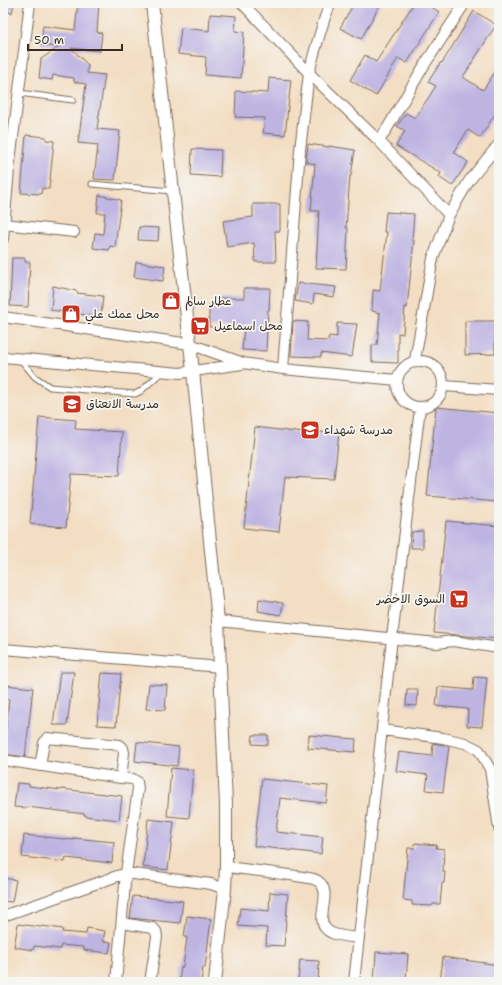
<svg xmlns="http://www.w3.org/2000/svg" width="502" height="985" font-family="'Shantell Sans','Playpen Sans Arabic',sans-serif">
<rect width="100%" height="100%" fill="#f6f6f2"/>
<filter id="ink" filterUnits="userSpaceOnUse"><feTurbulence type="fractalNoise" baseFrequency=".025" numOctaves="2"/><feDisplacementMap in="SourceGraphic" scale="8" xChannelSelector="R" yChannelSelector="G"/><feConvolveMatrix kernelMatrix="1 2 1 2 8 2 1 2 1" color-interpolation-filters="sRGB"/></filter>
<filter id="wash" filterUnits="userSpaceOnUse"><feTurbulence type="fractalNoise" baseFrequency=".012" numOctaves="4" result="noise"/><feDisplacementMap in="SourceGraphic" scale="16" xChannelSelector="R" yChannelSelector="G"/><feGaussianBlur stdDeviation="0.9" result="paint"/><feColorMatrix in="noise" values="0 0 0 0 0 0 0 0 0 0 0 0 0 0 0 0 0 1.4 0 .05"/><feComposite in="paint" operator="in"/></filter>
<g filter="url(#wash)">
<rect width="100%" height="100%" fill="#f3dec3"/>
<g id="blocks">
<path fill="#bdb4e2" d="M3,3H14L12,13L3,11Z
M78,3H99L97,32L102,33L100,51L71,48L88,65L87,73L105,75L97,129L120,131L115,180L94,179L98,145L78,143L86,84L74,82V78L53,75L52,80L39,78L41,59L59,47L41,45L43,26L75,30Z
M354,3H381L361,39L340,28Z
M414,3H425L439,12L407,63L398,58L376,96L350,80L365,55L376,62Z
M474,11L496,25L463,77L483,90L499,66V108L480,138L468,130L454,152L468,162L452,186L439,177L441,173L396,146L405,131L397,126L406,113L415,118L436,86L428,82L441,62L442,63Z
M210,14L236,16L235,31L244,32L241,78L205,75L206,57L178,54L181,28L209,31Z
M269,78L291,80L285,135L263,133L265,118L235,117L236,91L268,93Z
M26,135L46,137V140L54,141L49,189L42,188L41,194L21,193Z
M308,144L329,147V146L355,150L351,176H350L346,228H348L346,269L316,268L319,211H311L315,164L306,162Z
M192,149L221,150L220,177L191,175Z
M99,195L121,200L115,247L110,246L109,250L93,248L95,233L103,234L105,213H97Z
M253,204H280V231H275L276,262H255L254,243L227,247L223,221L253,217Z
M386,212L414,214L412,240H414L410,279L407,308L405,307L403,334L398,333V363L372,362V345H377L380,313L372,311L373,290L380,291L387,232H384Z
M139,227L159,228L158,241L138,240Z
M12,258H25V262H30L28,307L10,306Z
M136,262L165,266L163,281L134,277Z
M298,283L336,287L334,297L314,294L313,304L295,301Z
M53,286L77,291V293L103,296L101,317L51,310Z
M244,288H270L269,310H268L266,351L242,350L244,327H209V306H218V298H244Z
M293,321L308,322L307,340L328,341L329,336L337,337V323L357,324L352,357L321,353V357L291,356Z
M465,321H495V354L465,355Z
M436,407L499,413V502L427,496Z
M39,417L76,420L75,429L122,432L119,476L71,474L66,527L30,524Z
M255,427L304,433V431L339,433L334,479L285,477L279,532L244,528Z
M446,521L499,526V639L434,633Z
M423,531V548H411L412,532Z
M259,599L283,603L281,615L258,611Z
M60,672H74L67,725H53Z
M102,673L121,674L116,726L97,725Z
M474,677L487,678L482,727L467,726L468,709L436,706L438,687L473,690Z
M149,684L167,685L165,710L146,709Z
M5,685L33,688L25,757L3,754L9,699H3Z
M407,689H418L417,706L406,705Z
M253,735H268V745L252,744Z
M309,735L356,739L355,752L308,748Z
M137,742L179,747L177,766L135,761Z
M433,743L449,746L443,792L426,790L428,775L396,771L399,752L432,756Z
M171,768L193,770L189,818L167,816Z
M262,779L328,786L326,803L280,798L276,832L323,837L321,854L254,846Z
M17,783L29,784V786L61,790V789L122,796L119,820L85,816V814L27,807L26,808L14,807Z
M148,819L174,822L168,870L143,867Z
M24,835L74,840V838L114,842L112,863L66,858L65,862L22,857Z
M415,843L437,845L436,848L444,849L443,872H445L444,883H442L440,904H433L432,906L412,905V901L403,900L408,848H414Z
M3,878L16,880L12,902L3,901Z
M270,892L288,894L284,946L266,945L267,928L238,926L240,908L269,911Z
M133,896L183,901L180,923L130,918Z
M187,916L211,919L205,968L203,967L201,982H179L181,967H183L187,937H184Z
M18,924L41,927L42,926L63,929L62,932L86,934L87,928L105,931L103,941L111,942L109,953L84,950V947L61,945L60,949L34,946L33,950L14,947Z
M376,952L408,954L406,980H402V982H374Z
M443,957L499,965V981L484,979V982H440Z
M300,960L319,961L318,982H298Z"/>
</g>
</g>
<g filter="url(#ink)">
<use href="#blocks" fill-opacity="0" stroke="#7b6958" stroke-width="1"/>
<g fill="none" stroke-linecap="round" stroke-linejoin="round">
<g stroke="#7b6958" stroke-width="7">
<path id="service" d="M19,93L73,100
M92,184L172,191
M20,359L35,377L50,387L135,394L141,391L162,372"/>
</g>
<g stroke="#7b6958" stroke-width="12">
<path id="minor" d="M242,3L309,73L379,141L449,215
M379,141L388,127L425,64L465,3
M4,224L74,232
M3,239L9,169L30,3
M3,317L190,344L243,363L283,369L397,380
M3,357L180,373L242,364
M415,360L433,258L449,215L469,181L499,144
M397 384a23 23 0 1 1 46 0a23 23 0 1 1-46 0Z
M283,369L300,150L309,73L315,50L325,17L331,3
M444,386L499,390
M218,621L437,643L453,641L499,648
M3,649L221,667
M382,730L443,738L465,743L479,750L490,769L499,828
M3,760L121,778L133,779L137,782L138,788L126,873L116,982
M40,766L44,743L47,738L120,745L123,748L124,753L121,778
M226,867C252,870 278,873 303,877C307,878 314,878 318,881C336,894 309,923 332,933C338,936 351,937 359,938
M3,916L126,873L211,884L225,889
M122,923L152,928L156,931L157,937L150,982
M354,982L392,638L420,408"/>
</g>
<g stroke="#7b6958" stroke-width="14">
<path id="tertiary" d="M152,3L193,371L218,621L226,805V867L225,889L215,982"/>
</g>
<use href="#service" stroke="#fff" stroke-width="5"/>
<use href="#minor" stroke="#fff" stroke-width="10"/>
<use href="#tertiary" stroke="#fff" stroke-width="12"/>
</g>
</g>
<defs>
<g id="shop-square" transform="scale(1)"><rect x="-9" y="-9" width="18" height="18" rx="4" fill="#c8321e" stroke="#f6f6f2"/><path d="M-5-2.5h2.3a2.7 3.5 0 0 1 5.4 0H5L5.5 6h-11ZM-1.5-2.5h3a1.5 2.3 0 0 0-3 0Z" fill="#fff"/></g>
<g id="supermarket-square" transform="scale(1)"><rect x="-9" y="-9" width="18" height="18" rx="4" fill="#c8321e" stroke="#f6f6f2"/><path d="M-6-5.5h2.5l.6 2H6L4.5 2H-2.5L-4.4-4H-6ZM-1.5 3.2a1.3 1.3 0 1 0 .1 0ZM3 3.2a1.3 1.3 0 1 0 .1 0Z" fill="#fff"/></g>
<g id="school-square" transform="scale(1)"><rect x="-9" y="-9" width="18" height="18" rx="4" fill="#c8321e" stroke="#f6f6f2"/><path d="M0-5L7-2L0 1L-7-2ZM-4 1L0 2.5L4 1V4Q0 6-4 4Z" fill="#fff"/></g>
</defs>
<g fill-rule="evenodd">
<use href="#shop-square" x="171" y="301"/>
<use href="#shop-square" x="71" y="314"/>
<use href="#supermarket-square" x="200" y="326"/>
<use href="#school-square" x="72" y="404"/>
<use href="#school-square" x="310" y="430"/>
<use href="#supermarket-square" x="459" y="599"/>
</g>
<g text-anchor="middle" stroke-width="3.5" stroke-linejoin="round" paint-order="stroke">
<g font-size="12" fill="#3b2a1e" stroke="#f6f6f2" text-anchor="start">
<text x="185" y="305">عطار سالم</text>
<text x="85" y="318">محل عمك علي</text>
<text x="214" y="330">محل اسماعيل</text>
<text x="86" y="408">مدرسة الانعتاق</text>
<text x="324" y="434">مدرسة شهداء</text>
<text x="445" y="603" text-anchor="end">السوق الاخضر</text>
</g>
</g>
<rect width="502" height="985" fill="none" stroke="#f6f6f2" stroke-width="16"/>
<path d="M28 44v6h94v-6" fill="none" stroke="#3b2a1e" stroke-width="2"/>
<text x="34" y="44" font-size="12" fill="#3b2a1e" stroke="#f6f6f2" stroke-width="3" paint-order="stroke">50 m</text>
</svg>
